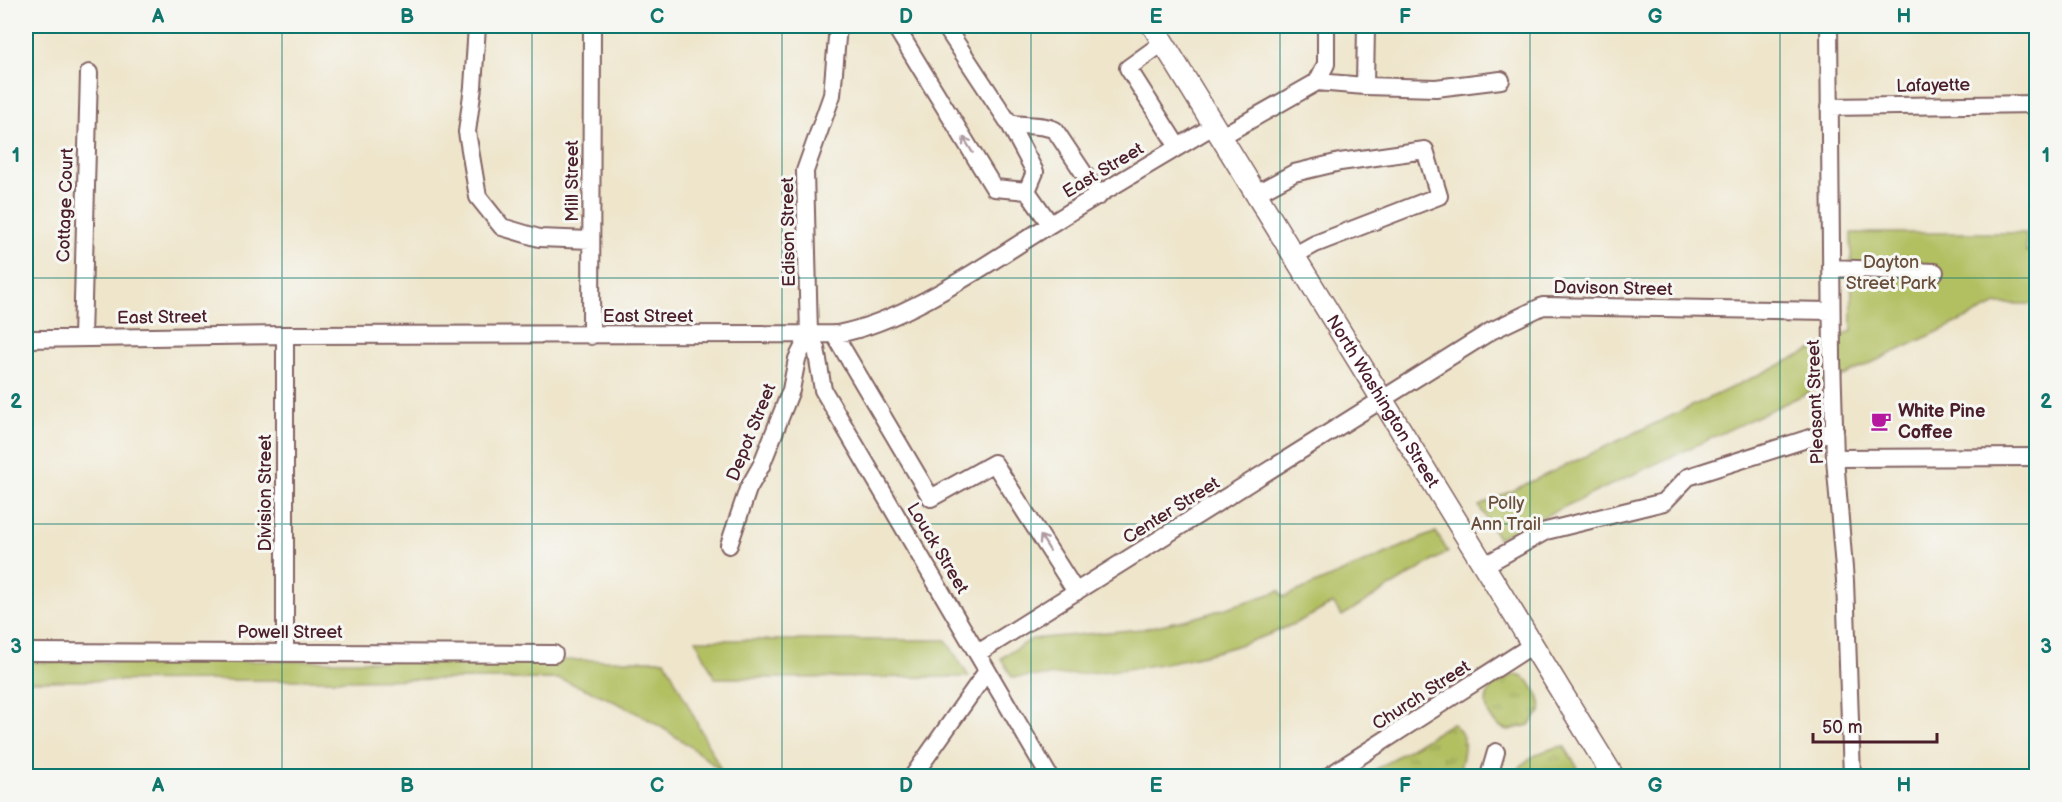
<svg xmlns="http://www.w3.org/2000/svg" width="2062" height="802" font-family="'Balsamiq Sans',sans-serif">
<defs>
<pattern id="grass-tufts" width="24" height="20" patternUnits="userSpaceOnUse" patternTransform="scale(1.5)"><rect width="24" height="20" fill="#b2c062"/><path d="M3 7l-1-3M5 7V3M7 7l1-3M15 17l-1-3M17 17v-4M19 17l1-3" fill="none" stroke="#939b51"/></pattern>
</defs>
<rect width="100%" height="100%" fill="#f6f6f2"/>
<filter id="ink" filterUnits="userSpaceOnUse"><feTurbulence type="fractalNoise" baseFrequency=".0167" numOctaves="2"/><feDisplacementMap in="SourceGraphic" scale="12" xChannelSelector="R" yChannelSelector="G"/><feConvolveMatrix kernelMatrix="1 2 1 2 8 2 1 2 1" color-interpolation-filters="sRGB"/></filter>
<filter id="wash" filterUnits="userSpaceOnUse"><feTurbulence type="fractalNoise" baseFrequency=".008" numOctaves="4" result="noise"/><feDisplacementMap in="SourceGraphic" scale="24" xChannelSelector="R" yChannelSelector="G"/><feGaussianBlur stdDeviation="1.35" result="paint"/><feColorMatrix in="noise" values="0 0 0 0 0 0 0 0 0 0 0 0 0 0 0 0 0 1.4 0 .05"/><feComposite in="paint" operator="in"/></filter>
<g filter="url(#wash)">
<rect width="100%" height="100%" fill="#eee5cb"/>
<path fill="url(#grass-tufts)" stroke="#7e7046" stroke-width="1.5" d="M1513,675C1530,674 1541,696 1541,711L1529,725L1509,730C1489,726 1480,704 1491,687Z
M1452,723C1472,738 1463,755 1458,776H1365Z
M1564,746L1583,776H1514C1523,758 1545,749 1564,746Z"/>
<path fill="#b2c062" stroke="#7e7046" stroke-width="1.5" d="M1851,233H2026V252L2036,248V304H1997L1498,538L1479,506L1852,331Z
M1436,532L1448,552L1342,616L1333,603C1240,660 1120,675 1012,677L1001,658L1032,639L1142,629L1201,616L1280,591L1284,597Z
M696,640H946L969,677L715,678Z
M665,660L722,772C674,730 620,700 559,679L26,681V662Z"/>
</g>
<g filter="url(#ink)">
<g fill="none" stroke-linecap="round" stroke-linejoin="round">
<g stroke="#836463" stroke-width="20">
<path id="minor" d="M477,26L473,87L467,132L478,197L502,227L539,238L591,240
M838,26L832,95L805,171L809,335L816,348L823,390L1049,776
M895,26L994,188L1027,191
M945,26L1009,123C1025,127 1040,123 1055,130L1099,196
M1829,26L1832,357L1835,458L1845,581L1852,776
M1164,42L1128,68L1178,147
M1317,82L1365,86L1366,26
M1365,86L1436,88L1501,80
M1829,107L2036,104
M1009,123L1035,172L1027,191L1050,224
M1222,136L1317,82L1326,64V26
M1257,193L1294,173L1340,162L1425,150L1439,196L1315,244L1295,255
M1831,268L1935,272
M834,334L931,498L994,463L1076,592
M591,336L592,26
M82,338L89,73
M26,339L285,335L837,334C908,321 989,262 1051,224C1105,190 1160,158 1215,125
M1835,458L2036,457
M729,545L748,489L761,466L791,390L797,359L809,335
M1485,565L1546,531L1664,502L1688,477L1835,430
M26,652L554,654
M285,652V335
M978,653L1491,331L1543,306L1831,311
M913,776L987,671
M1329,776L1534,644
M1489,776L1496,752"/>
</g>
<g stroke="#836463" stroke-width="24">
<g id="major">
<path id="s1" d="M1153,26L1613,776"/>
</g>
</g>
<use href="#minor" stroke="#fff" stroke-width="16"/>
<use href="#major" stroke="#fff" stroke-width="21"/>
</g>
<defs><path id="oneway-shaft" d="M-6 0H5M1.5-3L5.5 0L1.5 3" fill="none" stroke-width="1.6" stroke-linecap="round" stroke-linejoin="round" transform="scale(1.5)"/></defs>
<g stroke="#ae9aa0">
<use href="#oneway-shaft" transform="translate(968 145) rotate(-121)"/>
<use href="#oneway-shaft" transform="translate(1045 543) rotate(-122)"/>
</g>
</g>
<path fill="none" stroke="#0f766e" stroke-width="1.5" stroke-opacity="0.55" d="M282,26V776M532,26V776M782,26V776M1031,26V776M1280,26V776M1530,26V776M1780,26V776M26,278H2036M26,524H2036"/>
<defs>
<g id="cafe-bare" transform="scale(1.62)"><path d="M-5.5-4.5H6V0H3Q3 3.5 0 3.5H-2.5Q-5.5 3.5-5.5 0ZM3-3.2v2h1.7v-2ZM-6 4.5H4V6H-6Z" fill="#b5179e" stroke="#f6f6f2" stroke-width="2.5" paint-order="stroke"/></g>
</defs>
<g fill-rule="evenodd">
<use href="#cafe-bare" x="1881" y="421"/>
</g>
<g text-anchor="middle" stroke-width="6" stroke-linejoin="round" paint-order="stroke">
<g font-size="18" fill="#4a1f2b" stroke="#f6f6f2">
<text transform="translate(1933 85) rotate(-1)" y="6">Lafayette</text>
<text transform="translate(1103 170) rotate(-31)" y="6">East Street</text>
<text transform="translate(572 181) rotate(-90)" y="6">Mill Street</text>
<text transform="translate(65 205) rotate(-88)" y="6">Cottage Court</text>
<text transform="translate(788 232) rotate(-91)" y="6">Edison Street</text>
<text transform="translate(1613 288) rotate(1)" y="6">Davison Street</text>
<text x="648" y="322">East Street</text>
<text transform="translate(162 317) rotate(-1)" y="6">East Street</text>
<text dy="6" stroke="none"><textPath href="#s1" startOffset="440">North Washington Street</textPath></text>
<text transform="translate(1815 402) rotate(-92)" y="6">Pleasant Street</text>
<text transform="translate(751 432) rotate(-68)" y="6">Depot Street</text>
<text transform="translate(265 493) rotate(-90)" y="6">Division Street</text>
<text transform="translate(1171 510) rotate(-32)" y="6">Center Street</text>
<text transform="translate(938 548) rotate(59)" y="6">Louck Street</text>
<text x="290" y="638">Powell Street</text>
<text transform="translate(1421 695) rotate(-33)" y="6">Church Street</text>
</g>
<g font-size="18" fill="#694f3c" stroke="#f6f6f2">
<text x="1891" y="268">Dayton<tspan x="1891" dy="21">Street Park</tspan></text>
<text x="1506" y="509">Polly<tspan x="1506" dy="21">Ann Trail</tspan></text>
</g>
<g font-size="18" font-weight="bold" fill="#4a1f2b" stroke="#f6f6f2" text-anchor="start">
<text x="1898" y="417">White Pine<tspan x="1898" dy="21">Coffee</tspan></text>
</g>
</g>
<rect width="2062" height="802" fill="none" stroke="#f6f6f2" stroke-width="66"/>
<path d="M1813 733v9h124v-9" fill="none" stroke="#4a1f2b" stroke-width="3"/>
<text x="1822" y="733" font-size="18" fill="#4a1f2b" stroke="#f6f6f2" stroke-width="4.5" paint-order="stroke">50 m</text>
<rect x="33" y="33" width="1996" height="736" fill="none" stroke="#0f766e" stroke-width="2"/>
<g font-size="20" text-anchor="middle" font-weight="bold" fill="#0f766e">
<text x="158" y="23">A</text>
<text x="407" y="23">B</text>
<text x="657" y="23">C</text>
<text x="906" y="23">D</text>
<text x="1156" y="23">E</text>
<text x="1405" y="23">F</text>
<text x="1655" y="23">G</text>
<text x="1904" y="23">H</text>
<text x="16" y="162">1</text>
<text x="2046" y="162">1</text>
<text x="16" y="408">2</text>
<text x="2046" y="408">2</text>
<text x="16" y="653">3</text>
<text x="2046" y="653">3</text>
<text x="158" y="792">A</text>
<text x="407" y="792">B</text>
<text x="657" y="792">C</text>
<text x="906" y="792">D</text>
<text x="1156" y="792">E</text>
<text x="1405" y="792">F</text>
<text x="1655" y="792">G</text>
<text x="1904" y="792">H</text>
</g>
</svg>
